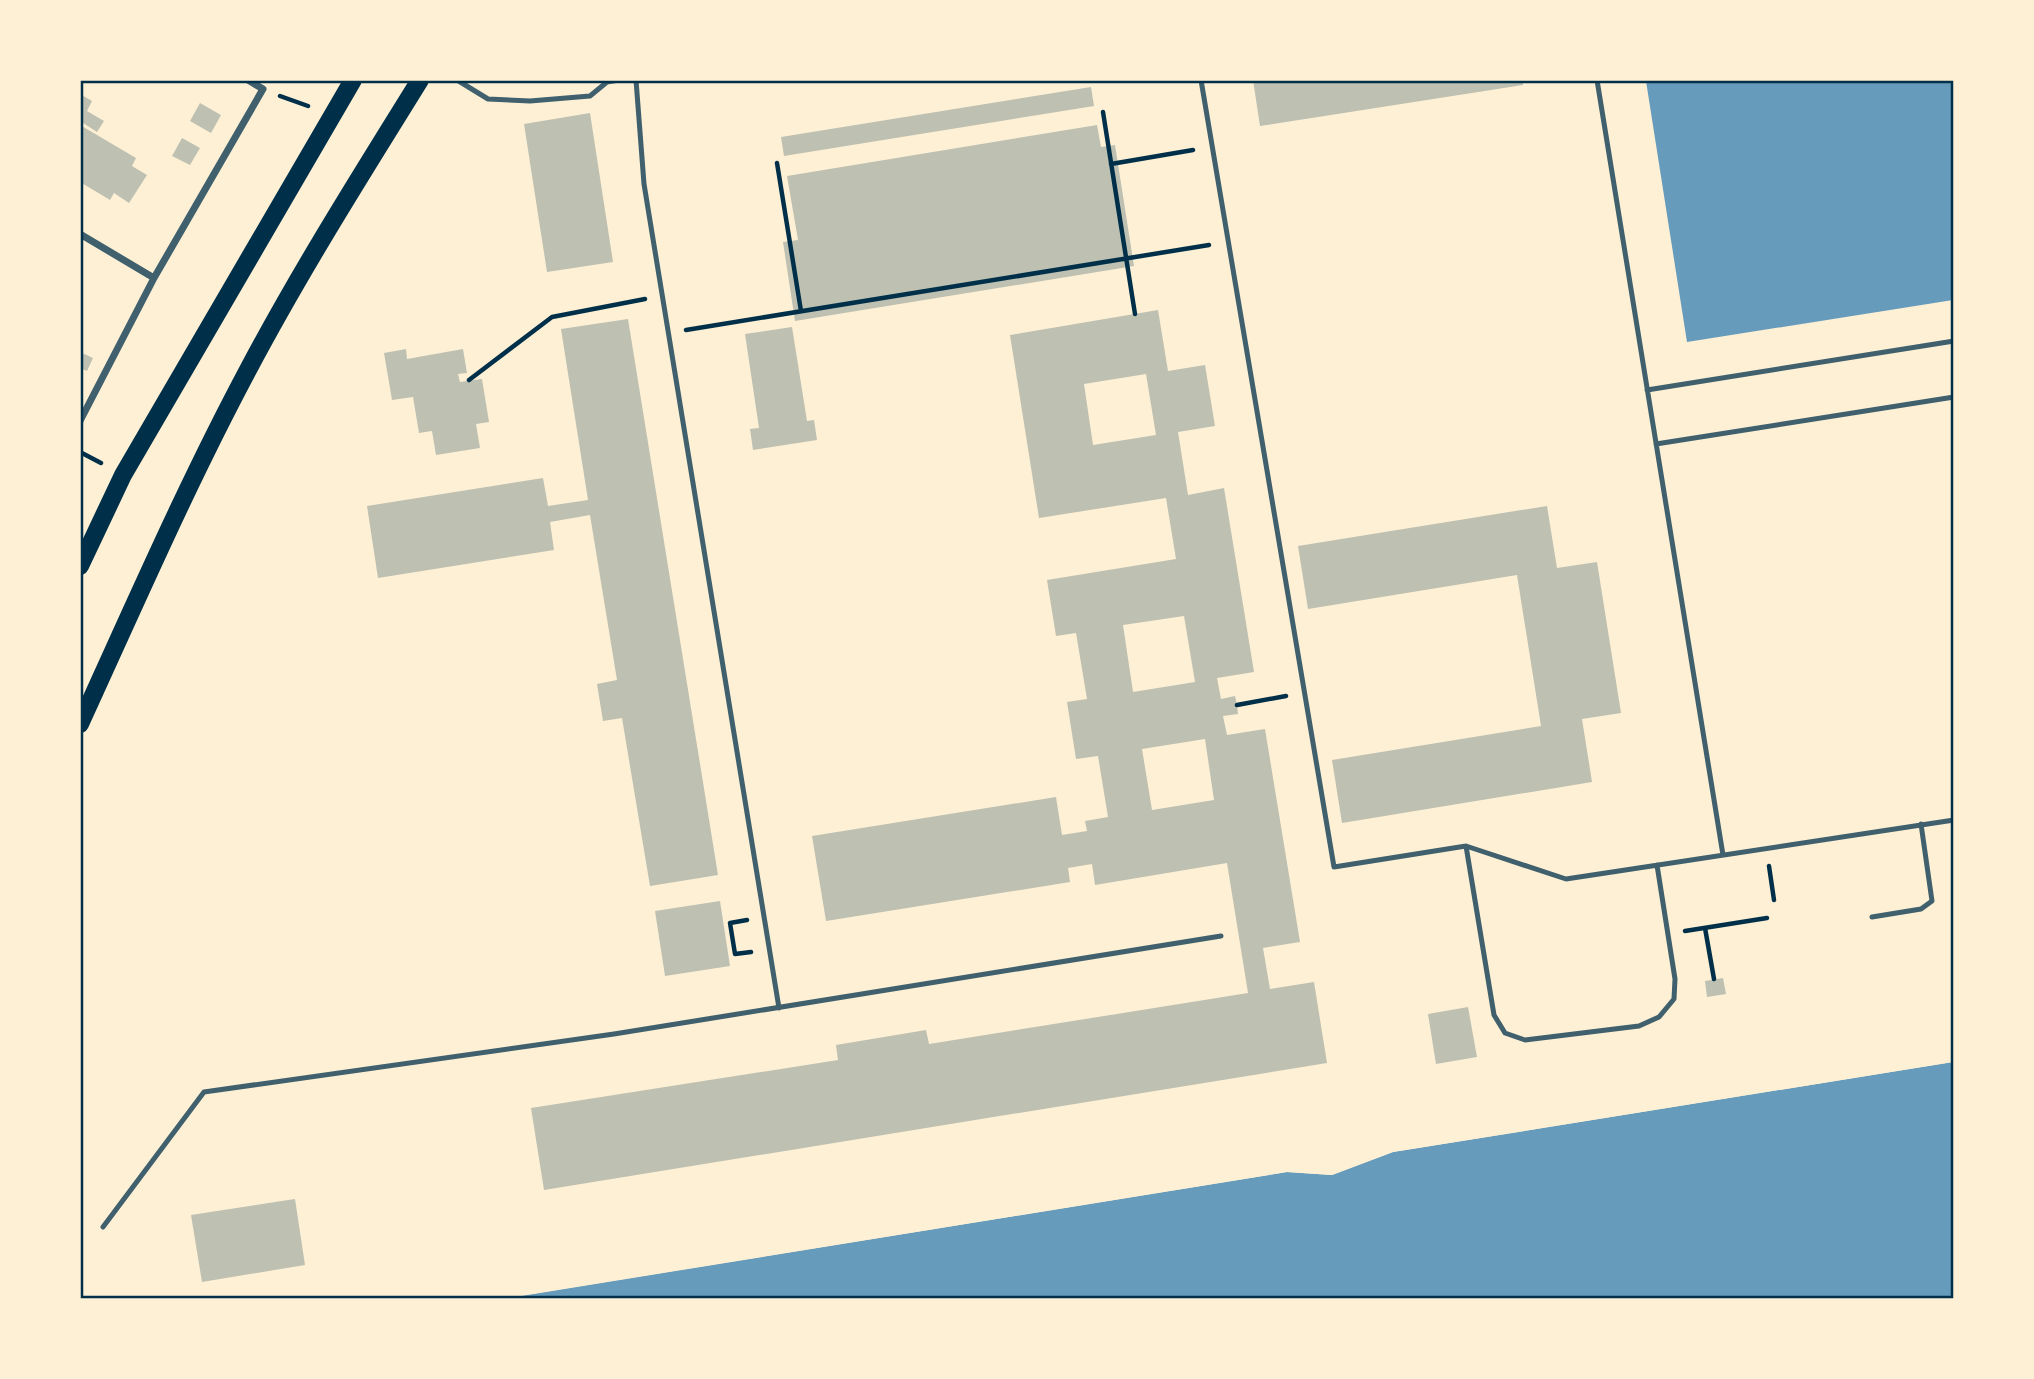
<svg xmlns="http://www.w3.org/2000/svg" width="2034" height="1379" font-family="'Roboto Condensed',sans-serif">
<rect width="100%" height="100%" fill="#fdf0d5"/>
<path fill="#669bbc" d="M1646,81H1953V300L1687,342Z
M1953,1062V1298H509L1287,1172L1332,1175L1393,1152Z"/>
<path fill="#fdf0d5" d="M1954,1058L1953,1062L1393,1152L1332,1175L1287,1172L506,1298L509,1295L1286,1168L1332,1171L1392,1148Z"/>
<path fill="#bec0b2" fill-rule="evenodd" d="M1253,80H1523V85L1260,126Z
M1091,87L1094,106L784,156L781,137Z
M80,94L92,101L87,111L104,121L97,132L80,121Z
M200,103L221,115L211,133L190,121Z
M590,113L613,262L547,272L524,124Z
M80,125L136,158L132,166L147,175L129,203L114,193L110,200L80,182Z
M1097,125L1101,147L1115,145L1134,266L795,321L783,242L798,240L787,176Z
M182,138L200,148L190,165L172,156Z
M1158,310L1168,371L1205,365L1215,426L1178,432L1188,495L1224,488L1254,672L1217,678L1221,699L1235,696L1237,705L1238,714L1223,716L1227,735L1265,729L1300,942L1263,948L1270,989L1314,982L1327,1063L544,1190L531,1108L838,1060L836,1045L926,1030L929,1044L1248,993L1227,863L1095,885L1092,864L1068,868L1070,882L826,921L812,836L1056,797L1062,835L1087,831L1085,821L1108,817L1098,756L1076,759L1067,702L1087,699L1076,633L1056,636L1047,580L1176,559L1166,498L1039,518L1010,335ZM1146,374L1156,435L1093,445L1084,384ZM1184,616L1195,682L1133,692L1123,625ZM1205,739L1214,800L1152,810L1142,749Z
M628,319L718,875L650,886L622,718L603,721L597,684L617,680L590,515L550,522L554,550L378,578L367,506L543,478L548,506L588,500L561,329Z
M792,327L807,421L814,420L817,440L753,450L750,429L759,428L745,334Z
M406,349L407,359L463,349L467,373L458,374L460,382L482,379L489,422L476,424L480,448L436,455L432,431L419,433L413,397L392,400L384,353Z
M80,352L93,358L87,371L80,368Z
M1547,506L1557,568L1597,562L1621,713L1582,719L1592,782L1342,823L1332,760L1541,726L1517,575L1308,609L1298,546Z
M720,901L730,966L665,976L655,911Z
M1723,978L1726,994L1707,997L1705,981Z
M1468,1007L1477,1057L1436,1064L1428,1014Z
M295,1199L305,1265L202,1282L191,1215Z"/>
<g fill="none" stroke-linecap="round" stroke-linejoin="round">
<path stroke="#003049" stroke-width="4.5" d="M280,96L308,106
M1103,112L1135,314
M777,163L801,311
M1111,164L1193,150
M686,330L1209,245
M469,380L552,317L645,299
M80,452L101,463
M1237,705L1286,696
M1769,866L1774,900
M747,920L730,923L735,954L751,952
M1705,928L1714,979
M1685,931L1767,918"/>
<path stroke="#3f606c" stroke-width="5" d="M457,80L488,99L530,101L590,96L607,82L619,80
M636,80L644,184L779,1008
M1201,80L1334,867L1466,846L1566,879L1954,820
M1597,80L1723,855
M1647,390L1954,341
M1656,444L1954,397
M1466,846L1494,1015L1505,1033L1525,1040L1639,1026L1659,1017L1674,999L1675,979L1657,865
M1872,917L1921,909L1932,901L1921,824
M80,981V984
M103,1227L204,1092L614,1034L1221,936"/>
<path stroke="#3f606c" stroke-width="7" d="M80,234L154,278
M80,421L154,278L263,89L248,80"/>
<path stroke="#003049" stroke-width="18" d="M80,566L123,475L353,80
M80,724C135,604 187,484 249,368C301,270 361,175 420,80"/>
</g>
<rect width="2034" height="1379" fill="none" stroke="#fdf0d5" stroke-width="164"/>
<rect x="82" y="82" width="1870" height="1215" fill="none" stroke="#003049" stroke-width="2.5"/>
</svg>
